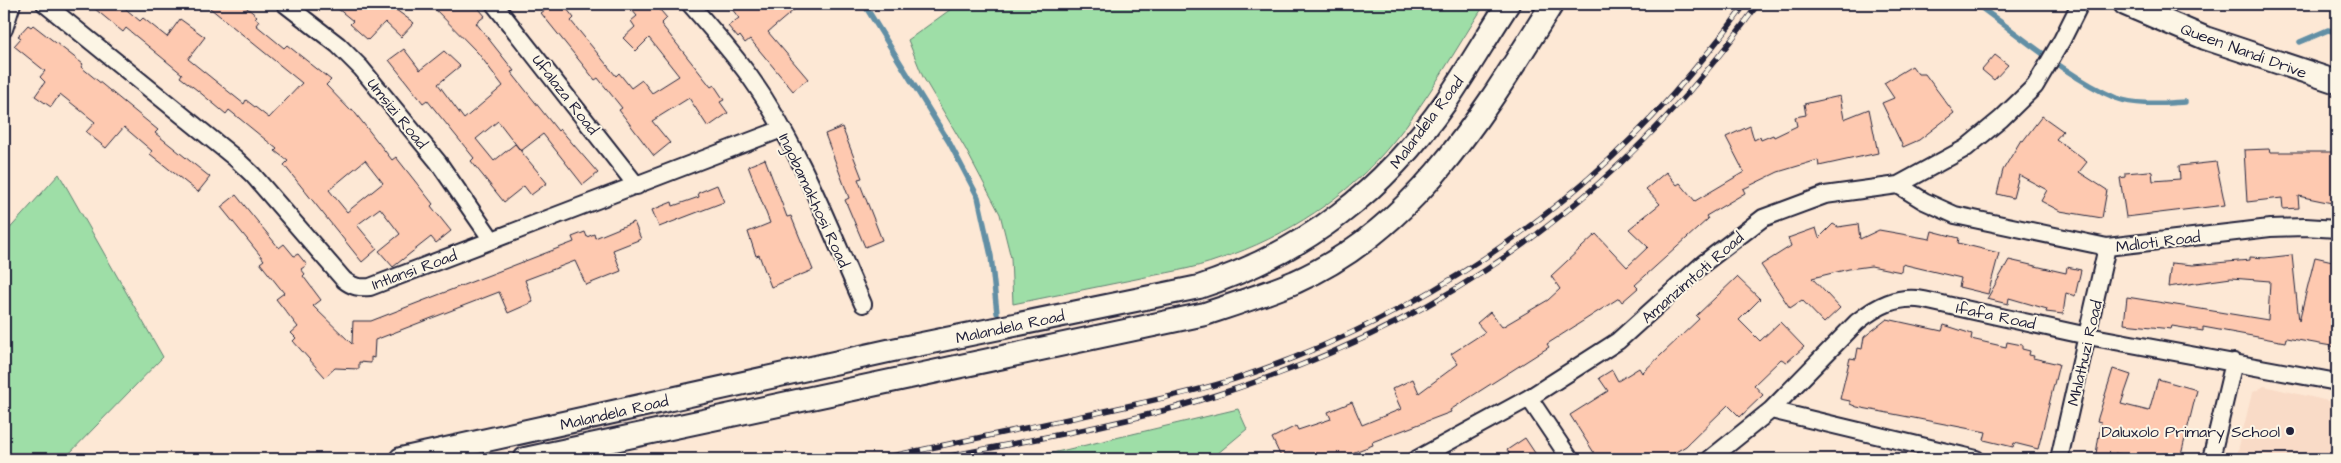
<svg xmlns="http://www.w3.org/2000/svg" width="2341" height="463" font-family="'Architects Daughter',sans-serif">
<rect width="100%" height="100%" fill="#fde8d5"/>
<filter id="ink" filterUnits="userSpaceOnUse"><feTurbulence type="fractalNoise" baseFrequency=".02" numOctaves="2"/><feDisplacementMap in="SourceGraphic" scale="10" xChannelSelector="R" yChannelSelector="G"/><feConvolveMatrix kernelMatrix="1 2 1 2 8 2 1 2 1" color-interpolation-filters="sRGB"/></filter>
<g filter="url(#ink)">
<path fill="#f9dbc7" d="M2264,386L2337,403V459H2236L2252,393Z"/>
<path fill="#9edea7" stroke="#608071" d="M958,4H1485C1455,50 1428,100 1393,142C1349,196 1286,237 1220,259C1193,269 1164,273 1136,279C1095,287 1054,296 1013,304L1011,258L1000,214L965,148L923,77L908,40Z
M59,174L163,357L64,459H4V235Z
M1238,409L1247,429L1211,459H1027Z"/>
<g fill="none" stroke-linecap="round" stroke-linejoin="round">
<path stroke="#628fa5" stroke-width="5.5" d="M864,4L949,142L978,197L991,256L997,313
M1976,4C2017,33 2070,79 2116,98C2137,106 2164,103 2185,102
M2300,42L2328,30L2337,32"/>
</g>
<path fill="#fec9b0" stroke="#22223b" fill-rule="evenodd" d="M89,4H120L140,21L143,18L167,37L180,19L205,37L188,59L244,104L246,100L269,118L302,83L205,4H242L257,16L255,18L259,21L256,25L284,48L287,45L331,80L326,85L350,110L352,109L392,160L396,157L433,204L431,206L451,231L436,243L431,237L393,267L379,251L400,234L380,208L357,225L377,249L362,262L284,165L288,161L275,151L277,149L229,110L226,114L197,90L180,77L182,74L126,28L123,32ZM365,160L383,183L347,212L329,190Z
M332,4H388L414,23L401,37L385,22L368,40L350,24L353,21Z
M430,4H475L485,16L476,23L514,71L511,72L558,131L560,129L598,173L583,185L543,134L521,151L498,121L476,139L494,161L515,144L547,183L531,195L524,186L504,202L471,161L474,158L427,100L423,103L389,60L404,49L420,70L444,51L460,66L438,84L464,119L503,86L478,53Z
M553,4H563L574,18L571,21L616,76L619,73L631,88L642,80L652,93L679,76L649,38L636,51L623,38L635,27L631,21L637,16L627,4H655L667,18L661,24L711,87L714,85L724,100L720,102L728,113L708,127L689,98L652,121L670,143L654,156L619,110L622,108L598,78L595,80L541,13Z
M728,4H747L751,8L756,4H801L768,32L808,79L793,91L750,39L745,43L740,36L738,38L728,26L739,18Z
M28,25L31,27L33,25L83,64L81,67L158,130L155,133L210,177L198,192L150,154L152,151L124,127L106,148L86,132L95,122L60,94L51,107L35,96L45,82L40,77L45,71L14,46L21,38L18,36Z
M1995,55L2008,65L1994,80L1982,70Z
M1912,66L1918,74H1925L1954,113L1919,140L1903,147L1882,103L1894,98L1884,83Z
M1840,96L1844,119L1869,109L1878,153L1819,166L1818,160L1778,172L1743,189L1745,193L1706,216L1708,219L1635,285L1638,288L1622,302L1619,298L1569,330L1547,344L1549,347L1450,410L1451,412L1372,442L1373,445L1336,459H1282L1272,438L1296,426L1298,430L1331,419L1328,412L1352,402L1362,425L1401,409L1392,389L1413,379L1419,393L1458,364L1451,354L1485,332L1477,323L1490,312L1502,327L1548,300L1560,289L1551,276L1596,234L1627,267L1648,247L1629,229L1660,204L1646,189L1666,172L1677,185L1680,183L1695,201L1744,172L1726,137L1750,126L1754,140L1760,137L1761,140L1773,135L1774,137L1797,126L1795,117L1806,115L1804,104Z
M2042,116L2063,131L2056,139L2087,162L2079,172L2107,190L2102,218L2060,211L2041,201L2047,190L2019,175L2013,198L1997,194L2003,170L2021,140L2023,141Z
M842,127L862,178L858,179L882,240L865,247L845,200L849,198L825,134Z
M2269,149L2270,152H2337V204L2298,196L2299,208L2283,209L2282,198L2247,202L2244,150Z
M765,159L787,217L791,216L813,270L771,287L759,255L756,256L748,232L770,223L748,166Z
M2216,162L2225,205L2126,217L2120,178L2125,177V173L2149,171L2152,172L2153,181L2180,179L2179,166Z
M717,185L724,202L659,227L652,210L672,202L673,206L699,197L698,193Z
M236,195L279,248L284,244L294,256L298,254L307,265L301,269L305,274L303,276L321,300L313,306L352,344L353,321H371L574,242L572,237L585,232L587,237L594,234L595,238L634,222L641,239L613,250L621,271L586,285L575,261L525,280L533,302L508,313L499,292L375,340L374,358L371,357V363L359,362V369L335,368L325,377L293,341L296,338L291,333L298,327L276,299L284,293L260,263L264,260L221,207Z
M1833,224L1838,227L1858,224L1860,239L1879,230L1930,239L1932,231L1959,238L1958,243L1999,253L1988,294L1959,287L1961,278L1902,264L1901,272L1871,266L1849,269L1812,278L1840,308L1824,323L1802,300L1790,308L1761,265L1791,246L1788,238L1816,228L1819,238Z
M2292,255L2299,321L2315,257L2337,262V347L2286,338L2285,342L2203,327V331L2172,326L2171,329L2124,324L2127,297L2268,320L2270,281L2231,278L2168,287L2171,263L2193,265L2250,260V257L2265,258Z
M2009,260L2066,273L2067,267L2081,270L2075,296L2066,293L2063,314L2046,312L2047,309L2009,298L2008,304L1987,299Z
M1737,277L1760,299L1739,320L1760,341L1780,322L1804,347L1787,362L1781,359L1754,385L1763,395L1740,417L1728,405L1686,446L1664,459H1619L1615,453L1605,459H1598L1570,415L1608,391L1599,378L1612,370L1618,381L1639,368L1642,373L1699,319L1696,316Z
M1887,319L1942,331L1944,325L1972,334L1971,339L2006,347L2007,342L2022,345V349L2030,351L2029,355L2034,356L2033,358L2059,364L2038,449L2014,443L2013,447L1984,440L1986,432L1857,407L1850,404V401L1840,399L1850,358L1856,359L1858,348L1862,349L1864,337Z
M2113,369L2131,375L2121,404L2149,411L2158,379L2197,390L2180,459H2142L2115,453L2114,458L2096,454L2101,422L2097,421Z
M1525,438L1539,459H1513L1507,450Z"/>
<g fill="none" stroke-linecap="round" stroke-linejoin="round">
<g stroke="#22223b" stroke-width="20">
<path id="minor" d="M45,4L235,158L253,175L344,280C353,287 359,288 370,287L782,129
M285,4L338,45L361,68L438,162L492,240
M494,4L637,186
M690,4C711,28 732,52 750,77C799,146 829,227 863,304
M4,29L12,4
M1898,185L1924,201L1955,215L2107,247L2270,228L2305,227L2337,229
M1529,398L1570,459
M1771,410L1976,459
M1417,459L1529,398L1618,341L1704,263L1763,218L1825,195L1898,185L1966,148L2001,119L2035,86L2062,40L2080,4
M1710,459L1771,410L1857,322C1877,306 1897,295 1924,300L2088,336L2337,382
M2059,459L2107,247
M2211,459L2234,362"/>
</g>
<g stroke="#22223b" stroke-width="26">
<path id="secondary" d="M2125,4L2205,38L2337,82
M401,459L888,351L1199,287C1305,252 1383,192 1447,100C1468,69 1487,36 1508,4
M525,459L1205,314C1235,304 1266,294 1295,282C1417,228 1484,112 1552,4"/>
</g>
<use href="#minor" stroke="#fcf5e5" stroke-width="16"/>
<use href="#secondary" stroke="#fcf5e5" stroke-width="22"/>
<g stroke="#22223b" stroke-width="5.5">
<path id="rail" d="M878,459C949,444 1021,429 1092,414C1139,403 1188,394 1235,379C1411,321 1573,216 1692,72C1710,50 1729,28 1745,4
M935,459C1022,441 1112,427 1197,401C1435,330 1613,207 1758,4"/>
</g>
<use href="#rail" stroke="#fcf5e5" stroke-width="4" stroke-dasharray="11" stroke-linecap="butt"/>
</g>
</g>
<circle fill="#22223b" stroke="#fcf5e5" stroke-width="2" cx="2290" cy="431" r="5"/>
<g text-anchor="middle" stroke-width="4" stroke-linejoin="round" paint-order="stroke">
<g font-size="16" fill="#22223b" stroke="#fcf5e5">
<text transform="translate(2244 50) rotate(20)" y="6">Queen Nandi Drive</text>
<text transform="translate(566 94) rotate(52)" y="6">Ufalaza Road</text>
<text transform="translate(398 113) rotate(51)" y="6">Umsizi Road</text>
<text transform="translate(1426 122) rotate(-53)" y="6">Malandela Road</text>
<text transform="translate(815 200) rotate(65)" y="6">Ingobamakhosi Road</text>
<text transform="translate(2158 241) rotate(-7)" y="6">Mdloti Road</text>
<text transform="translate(414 269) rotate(-20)" y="6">Intlansi Road</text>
<text transform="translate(1692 277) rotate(-41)" y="6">Amanzimtoti Road</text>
<text transform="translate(1996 315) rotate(12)" y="6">Ifafa Road</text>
<text transform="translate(1010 326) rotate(-12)" y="6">Malandela Road</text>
<text transform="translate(2084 353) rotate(-77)" y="6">Mhlathuzi Road</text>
<text transform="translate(614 412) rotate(-13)" y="6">Malandela Road</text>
</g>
<g font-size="16" fill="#22223b" stroke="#fcf5e5" text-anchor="end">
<text x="2280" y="437">Daluxolo Primary School</text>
</g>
</g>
<rect width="2341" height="463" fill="none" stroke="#fcf5e5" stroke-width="20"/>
<rect x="10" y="10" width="2321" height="443" fill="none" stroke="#22223b" stroke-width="2" filter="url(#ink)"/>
</svg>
